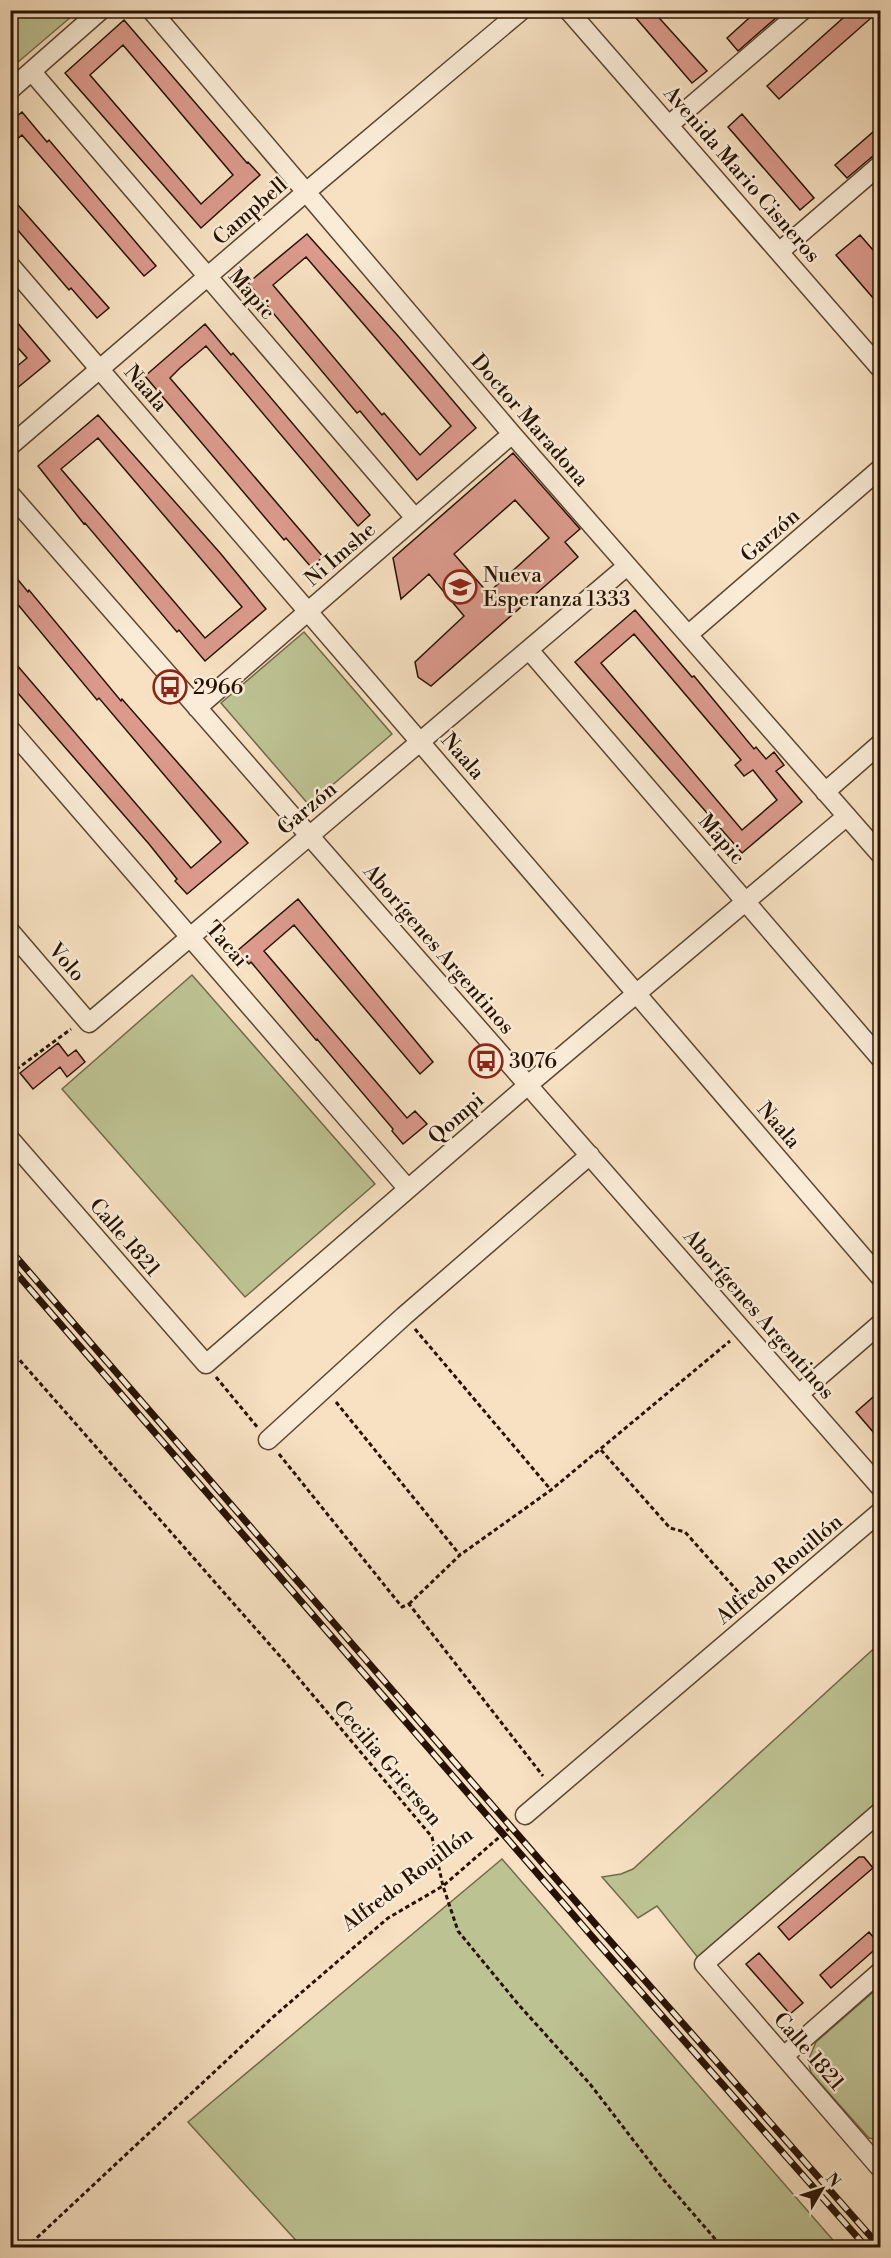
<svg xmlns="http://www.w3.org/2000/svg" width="891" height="2258" font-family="'Libre Bodoni',serif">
<rect width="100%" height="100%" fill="#f7e1c2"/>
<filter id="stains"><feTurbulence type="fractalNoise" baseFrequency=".00333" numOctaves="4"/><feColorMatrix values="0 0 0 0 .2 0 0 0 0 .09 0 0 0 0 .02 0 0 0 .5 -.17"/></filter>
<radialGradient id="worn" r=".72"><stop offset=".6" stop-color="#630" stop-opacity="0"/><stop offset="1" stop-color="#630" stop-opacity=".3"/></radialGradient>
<path fill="#bdc293" stroke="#726a4a" stroke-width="1.5" d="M11,10H78V11L11,68Z
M304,632L392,734L309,805L221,703Z
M192,975L375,1184L245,1297L62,1089Z
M880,1643V1806L699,1959L657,1906L638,1918L602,1877L621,1874L633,1869Z
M502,1859L839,2247H302L188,2122Z
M880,1986V2140L869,2138L811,2073L808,2061L816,2042Z"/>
<path fill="#db9a8c" stroke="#271201" stroke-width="1.5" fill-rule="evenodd" d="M629,10H652L707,71L692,83Z
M758,10H785L738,51L727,38Z
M852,10H864L871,18L779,99L767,86Z
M124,20L247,163L248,162L260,175L201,228L65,73ZM123,45L233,175L201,204L90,75Z
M22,112L47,142L49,140L156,266L144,276L22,135L10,145V122Z
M742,114L814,198L800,210L728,127Z
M880,126V150L847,178L835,165Z
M10,196L109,308L97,318L71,288L69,290L10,221Z
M307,234L399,337L476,428L417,480L360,411L357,413L248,283ZM306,257L451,426L420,455L384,413L382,415L273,285Z
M860,235L880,258V306L836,255Z
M10,314L50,361L10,394V372L27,358L10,339Z
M205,324L231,355L233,353L370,515L358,526L206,346L180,368L170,378L323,557L311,567L286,538L284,540L145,376Z
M98,415L221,554L266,609L205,661L179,630L177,632L85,523L84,524L38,466ZM98,438L242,607L205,638L61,469Z
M513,453L580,529L565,542L578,557L431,686L418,677L415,662L464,616L429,574L401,599L393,558ZM515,500L549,538L488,593L454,554Z
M10,570L28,592L29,590L121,701L122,699L248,843L187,894L175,881L177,879L149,844L10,684V657L191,868L221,842L99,698L97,700L10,595Z
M635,610L692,677L694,676L754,749L756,747L766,759L774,752L784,765L776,771L802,802L742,853L575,662ZM634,634L741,760L735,765L744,776L753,770L777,800L742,830L601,663Z
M298,899L433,1062L420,1074L294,925L264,951L407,1118L415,1111L427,1124L403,1144L392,1131L393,1129L317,1039L316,1040L251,962L249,964L237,951Z
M58,1043L68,1056L76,1050L85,1062L67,1077L60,1067L33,1089L20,1073Z
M880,1391V1440L856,1412Z
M859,1857H864L873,1868L789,1940L778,1927Z
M869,1932L880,1945L831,1988L820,1975Z
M759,1953L803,2003L790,2014L746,1964Z"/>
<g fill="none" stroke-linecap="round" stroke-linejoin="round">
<g stroke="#5b4631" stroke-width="21">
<path id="minor" d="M151,10L512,434L880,854
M568,10L880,368
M32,72L415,518
M10,90L101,10
M669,125L803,10
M779,252L880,165
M10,265L880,1277
M10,446L306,192L522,10
M10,494L880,1487
M689,634L880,469
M529,650L880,1058
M197,708L512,434
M10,729L408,1189
M825,792L880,744
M10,931L89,1023L627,566
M10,1139L206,1364L528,1085L847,816
M799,1394L880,1324
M268,1440L404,1316L590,1155
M880,1812L704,1964L880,2168
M525,1815L880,1512
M784,2056L880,1972"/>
</g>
<path stroke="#271201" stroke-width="3" stroke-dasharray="4.5 3" stroke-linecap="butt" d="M10,1074L71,1029
M415,1329L551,1490
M10,1349L285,1662L432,1837L443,1886L458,1931L518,2004L590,2084L664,2180L723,2248
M216,1377L258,1428
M336,1402L460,1555
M601,1450L670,1528L685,1532L748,1603
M279,1454L402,1607L409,1604L543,1776
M409,1604L460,1555L551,1490L730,1341
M26,2248L273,2017L388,1918L443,1886L512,1826"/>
<use href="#minor" stroke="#faecd7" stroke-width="18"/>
<g stroke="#271201" stroke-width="7">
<path id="rail" d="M10,1250L604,1934L880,2247
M10,1266L596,1941L867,2248"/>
</g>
<use href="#rail" stroke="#faecd7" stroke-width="4.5" stroke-dasharray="14" stroke-linecap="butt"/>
</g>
<defs>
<g id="school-ring" transform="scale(1.725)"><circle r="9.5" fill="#faecd7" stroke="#8f2418" stroke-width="1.5"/><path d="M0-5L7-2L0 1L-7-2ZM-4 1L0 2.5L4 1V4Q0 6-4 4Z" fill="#8f2418"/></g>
<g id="bus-ring" transform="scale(1.725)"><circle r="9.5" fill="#faecd7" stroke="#8f2418" stroke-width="1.5"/><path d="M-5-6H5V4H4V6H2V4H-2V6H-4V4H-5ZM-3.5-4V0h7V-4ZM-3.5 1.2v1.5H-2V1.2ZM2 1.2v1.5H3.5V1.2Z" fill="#8f2418"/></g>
</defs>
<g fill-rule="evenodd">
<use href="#school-ring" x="460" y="587"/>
<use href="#bus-ring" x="170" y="687"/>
<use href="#bus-ring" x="486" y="1061"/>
</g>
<g text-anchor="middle" stroke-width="5" stroke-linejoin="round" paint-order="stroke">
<g font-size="21" fill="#271201" stroke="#faecd7">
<text transform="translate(742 174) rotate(49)" y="7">Avenida Mario Cisneros</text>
<text transform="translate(250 211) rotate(-41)" y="7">Campbell</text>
<text transform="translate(252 294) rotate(49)" y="7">Mapic</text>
<text transform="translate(146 388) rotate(49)" y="7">Naala</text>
<text transform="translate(530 420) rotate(49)" y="7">Doctor Maradona</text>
<text transform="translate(770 535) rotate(-41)" y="7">Garzón</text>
<text transform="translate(340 554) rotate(-41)" y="7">Ni Imshe</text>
<text transform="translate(463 756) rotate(49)" y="7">Naala</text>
<text transform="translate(307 808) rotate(-40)" y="7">Garzón</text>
<text transform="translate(722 839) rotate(49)" y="7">Mapic</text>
<text transform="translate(227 944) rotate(49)" y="7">Tacai</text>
<text transform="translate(439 949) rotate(49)" y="7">Aborígenes Argentinos</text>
<text transform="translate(67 962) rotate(49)" y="7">Volo</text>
<text transform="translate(456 1118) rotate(-41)" y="7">Qompi</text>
<text transform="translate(779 1125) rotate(49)" y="7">Naala</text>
<text transform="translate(125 1237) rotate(49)" y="7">Calle 1821</text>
<text transform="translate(759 1314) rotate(49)" y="7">Aborígenes Argentinos</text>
<text transform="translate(779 1569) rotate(-40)" y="7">Alfredo Rouillón</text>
<text transform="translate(388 1763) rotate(50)" y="7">Cecilia Grierson</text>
<text transform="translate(407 1879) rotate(-37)" y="7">Alfredo Rouillón</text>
<text transform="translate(809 2051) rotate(49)" y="7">Calle 1821</text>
</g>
<g font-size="21" fill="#271201" stroke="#faecd7" text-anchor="start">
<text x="483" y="582">Nueva<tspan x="483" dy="24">Esperanza 1333</tspan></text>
<text x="193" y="694">2966</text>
<text x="509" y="1068">3076</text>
</g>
</g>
<rect width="891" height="2258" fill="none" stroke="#f7e1c2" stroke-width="36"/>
<rect x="12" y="12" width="867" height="2234" fill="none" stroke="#271201" stroke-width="3"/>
<rect x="18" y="18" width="855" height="2222" fill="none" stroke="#271201" stroke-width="1.5"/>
<g transform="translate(822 2189) rotate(51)" stroke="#faecd7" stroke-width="4.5" paint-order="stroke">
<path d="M0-4.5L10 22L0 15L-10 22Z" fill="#271201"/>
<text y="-9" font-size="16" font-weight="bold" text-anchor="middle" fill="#271201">N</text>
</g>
<rect width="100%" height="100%" filter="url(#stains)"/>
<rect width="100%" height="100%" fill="url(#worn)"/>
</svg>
